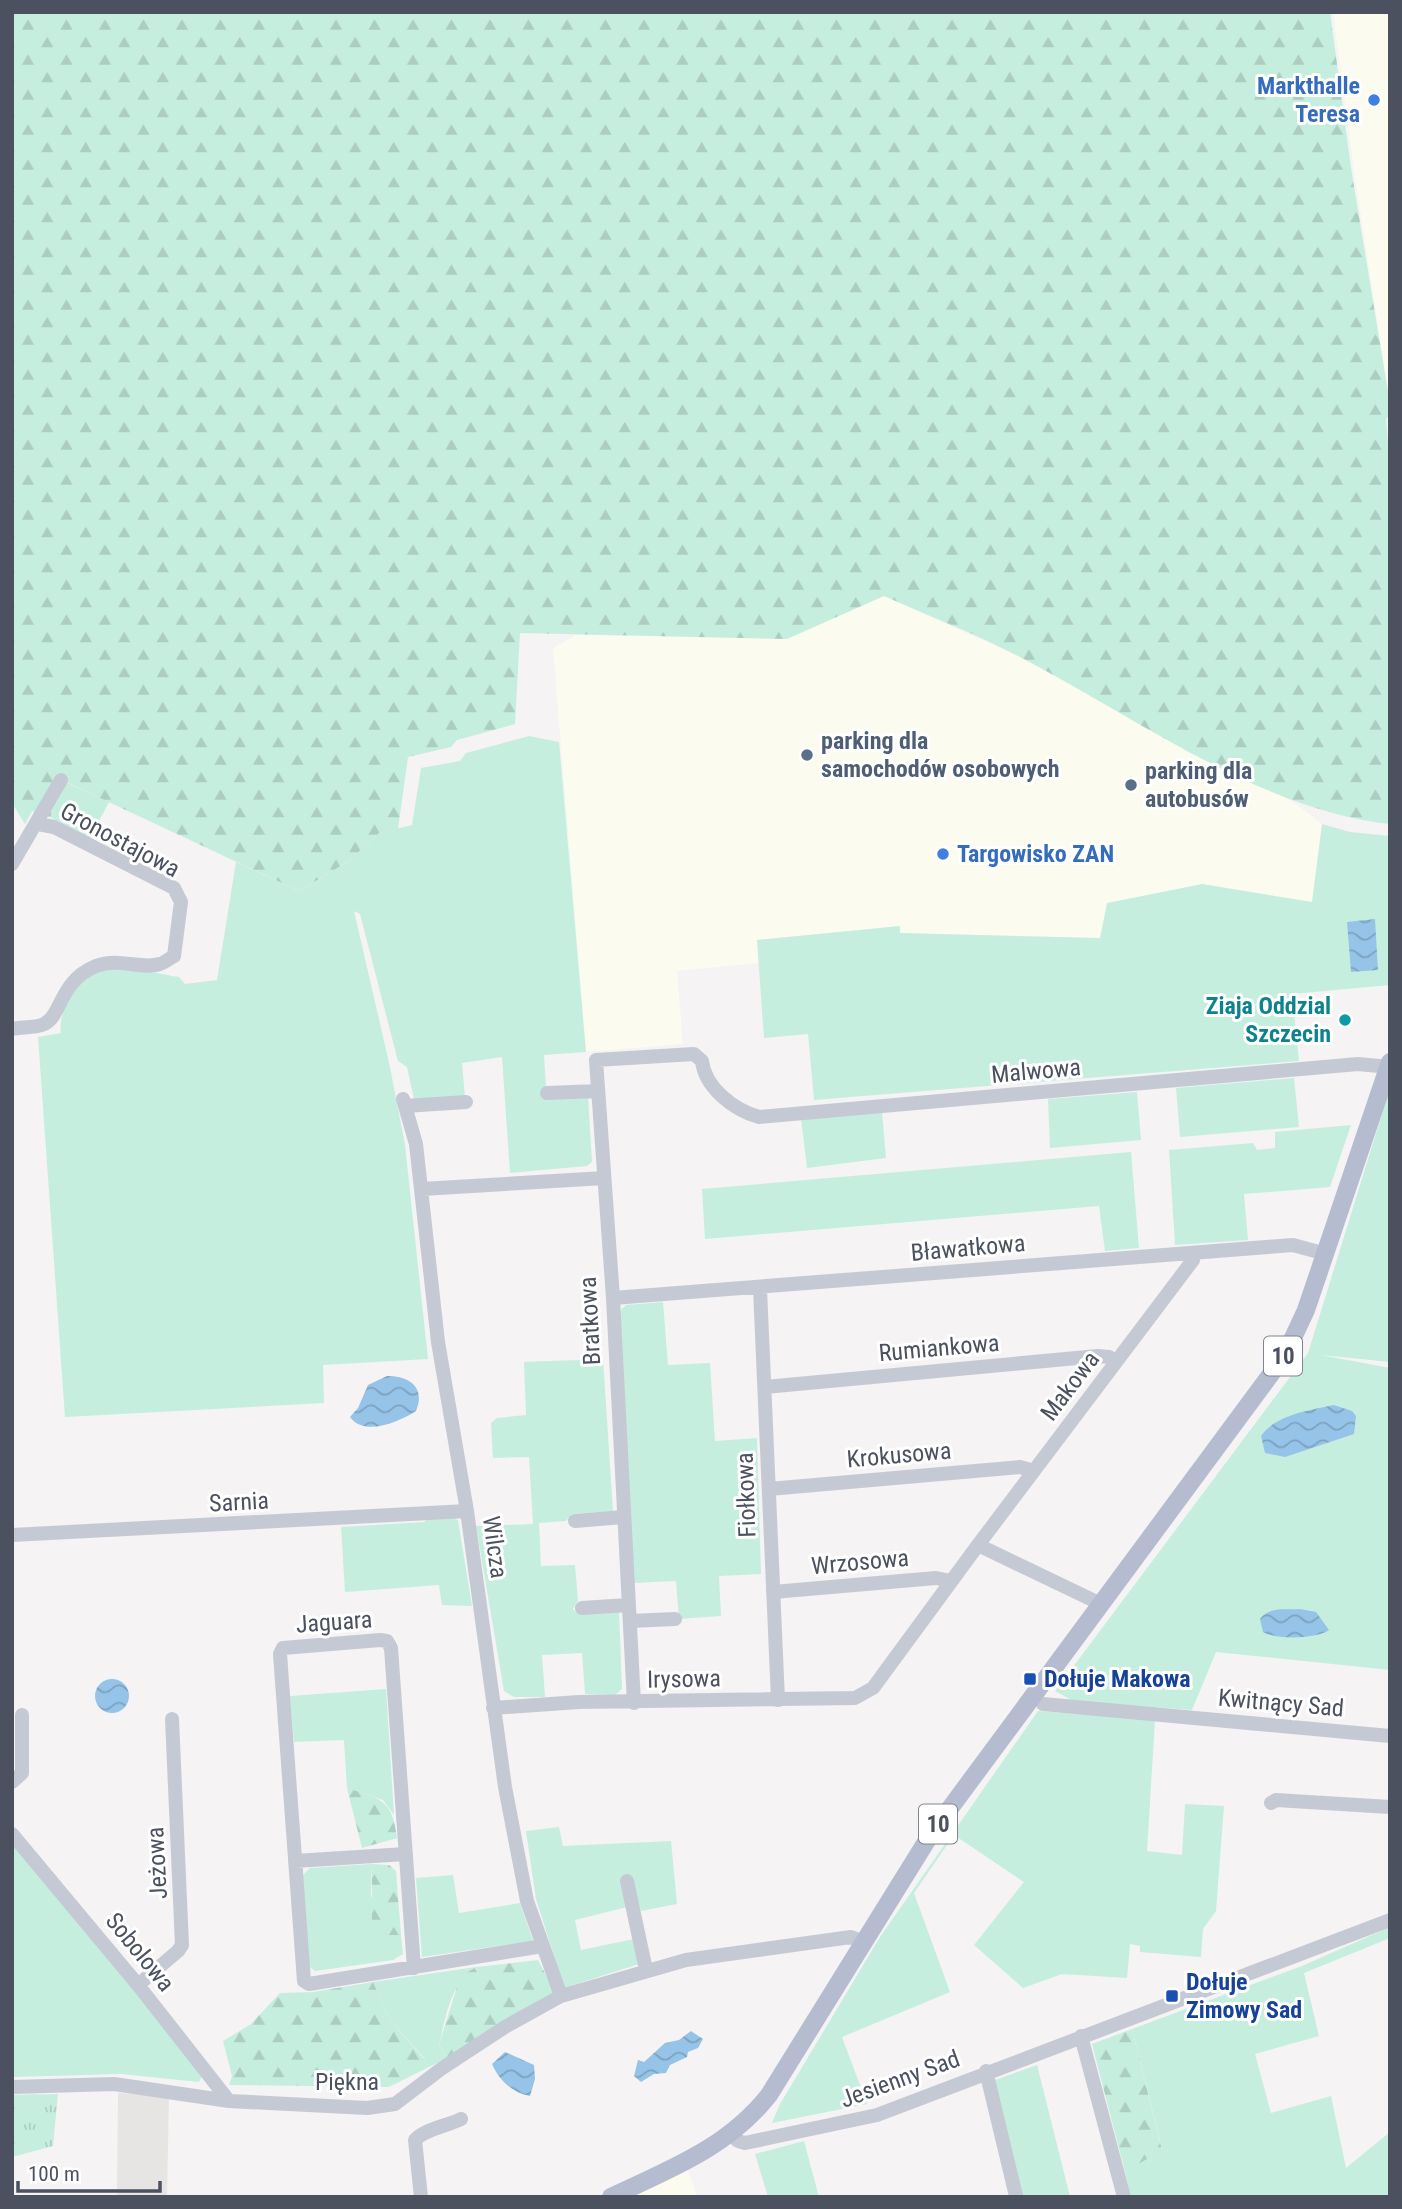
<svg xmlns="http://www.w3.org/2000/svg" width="1402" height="2209" font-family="'Roboto Condensed',sans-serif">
<defs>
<pattern id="forest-firs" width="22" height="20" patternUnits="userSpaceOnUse" patternTransform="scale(1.75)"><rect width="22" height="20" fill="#c6eedf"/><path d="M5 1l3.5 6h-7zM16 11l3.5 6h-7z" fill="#accec2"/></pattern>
<pattern id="park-tufts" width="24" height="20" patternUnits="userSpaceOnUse" patternTransform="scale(1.75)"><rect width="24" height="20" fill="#c6eedf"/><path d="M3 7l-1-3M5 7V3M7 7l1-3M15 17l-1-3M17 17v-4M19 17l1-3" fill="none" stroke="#accec2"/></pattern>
<pattern id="water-waves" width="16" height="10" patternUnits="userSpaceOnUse" patternTransform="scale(1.75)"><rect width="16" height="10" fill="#95c4e8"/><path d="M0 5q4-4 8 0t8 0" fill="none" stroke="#7ca2bf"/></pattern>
</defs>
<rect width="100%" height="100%" fill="#f5f3f3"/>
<path fill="#fcfbf0" d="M1333,12H1390V403L1354,171Z
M884,596L1018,656L1293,802L1322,824L1312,902L1202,884L1100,938L900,933V926L757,940L759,963L677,971L683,1044L586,1052L553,648L576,635L787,639Z
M688,2170L697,2197H629Z"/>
<path fill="#e6e5e4" d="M118,2093L169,2096L167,2197H117Z"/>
<path fill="#c6eedf" d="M529,736L559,742L586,1052L544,1055L546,1088L588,1096L592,1162L587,1166L510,1173L502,1057L462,1063L465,1097L414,1099L407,1067L398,1061L360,914L354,911L390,1067L405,1145L428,1359L323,1365L324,1403L65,1417L38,1037L61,1033C59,1021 64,1006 70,996C92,956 142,971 179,977L185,984L217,980L236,862L299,891L349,861L379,833L412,825L421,768L460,761L466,753Z
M67,783L109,802L90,838L50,817Z
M1322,824L1350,832L1390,836V985L1292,994L1299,1061L814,1100L808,1034L764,1038L757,940L900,926V933L1100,938L1107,903L1202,884L1312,902Z
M1294,1078L1299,1127L1180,1137L1176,1088Z
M1390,1088V1362L1321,1355L1390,1368V1670L1216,1652L1192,1710L1073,1701L1055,1691L1308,1353Z
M1137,1092L1141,1140L1050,1148L1048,1099Z
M882,1112L886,1158L807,1168L801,1118Z
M1351,1125L1330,1187L1244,1194L1248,1240L1175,1245L1169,1150L1253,1143L1257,1150L1275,1148V1132Z
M1131,1152L1139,1248L1105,1251L1099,1206L705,1239L702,1189Z
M663,1302L668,1365L710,1363L715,1441L757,1438L761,1574L719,1576L721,1616L679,1619L676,1581L634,1583L620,1311L626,1305Z
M603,1359L613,1511L572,1514L566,1521L539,1523L541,1566L575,1565L578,1601L573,1609L579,1614L619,1611L622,1689L615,1695L585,1694L582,1653L542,1655L545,1697H514L504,1691L476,1526L533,1524L529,1457L493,1458L491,1423L497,1418L526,1415L524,1362Z
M451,1517L458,1520L472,1606L442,1605L439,1585L345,1592L341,1527L425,1522L426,1518Z
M386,1689L394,1815L383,1800L347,1788L344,1740L294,1742L290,1696Z
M1038,1711L1155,1720L1147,1851L1182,1855L1185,1804L1224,1806L1216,1911L1203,1929L1201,1957L1140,1952V1946L1130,1944L1127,1978L1062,1974L1023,1988L974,1945L1024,1882L954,1835L914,1893L950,1992L842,2037L867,2104L772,2123L780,2104L880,1937Z
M559,1827L563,1846L671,1841L677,1904L641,1911L633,1885L627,1907L575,1920L581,1950L634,1939L639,1964L564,1988L536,1899L526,1831Z
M12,1843L169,2031L202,2076L199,2082L121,2074L15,2077L12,2074Z
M372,1864L371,1895L380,1935H401L403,1954L393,1960L315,1971L307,1965L301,1877L310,1868Z
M453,1875L459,1913L520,1903L533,1941L422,1957L416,1878Z
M1390,1927V1938L1304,1973L1319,2036L1255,2054L1271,2113L1331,2096L1346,2168L1390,2132V2197H1131L1125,2172L1162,2149L1132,2029L1302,1966Z
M476,1967C450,1984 446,2016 439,2045L447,2058L389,2087L425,2059L390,2020L373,1982Z
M1037,2065L1070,2197H1022L995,2080Z
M804,2141L819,2197H768L755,2154Z"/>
<path fill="url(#forest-firs)" d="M12,12H1330L1351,168L1390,404V417L1386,418L1390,470V824C1262,811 1134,716 1020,657C976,634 929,616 884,596L787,639L520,633L515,724L457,740L451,747L408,757L398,829L379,833L349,861L299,891L68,783L50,817L32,811L25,824L12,803Z
M347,1788C381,1799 392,1799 397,1838L362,1848Z
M372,1864L389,1865L396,1871L401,1935H380L372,1927Z
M538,1960L555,1992L447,2058L439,2045L460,1977L476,1967Z
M373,1982L390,2020L425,2060L389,2087L229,2085L232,2076L223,2041L251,2024L280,1993L313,1992Z
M1132,2029L1162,2150L1125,2172L1092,2044Z"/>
<path fill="url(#park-tufts)" d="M58,2094L53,2146L12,2157V2095Z"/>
<path fill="url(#water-waves)" d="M1375,919L1378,970L1351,972L1347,922Z
M387,1376C409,1376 426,1387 416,1411C399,1422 364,1437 350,1417L358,1408L368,1385Z
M1334,1405L1352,1411L1356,1416L1354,1434L1285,1457L1265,1453L1261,1436C1275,1415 1310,1410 1334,1405Z
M1300,1609L1316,1612L1329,1630C1317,1639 1276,1640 1263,1632L1260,1619C1269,1606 1286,1610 1300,1609Z
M95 1696a17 17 0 1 1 34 0a17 17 0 1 1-34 0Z
M691,2031L703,2039L698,2048L688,2052L687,2057L670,2065L666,2073L654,2074L641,2082L634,2076L638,2060L644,2062L665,2043L679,2040Z
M505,2052L534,2065L535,2079L530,2096C512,2093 499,2080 492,2064Z"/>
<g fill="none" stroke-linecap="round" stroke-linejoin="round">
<path stroke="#c5c9d3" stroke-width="14" d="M12,864L61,780
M12,1029C22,1027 36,1028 44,1024C62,1016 59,981 96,966C119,957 141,970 160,964C164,963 170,958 174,956L181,902L174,888L54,827L38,824
M547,1093L598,1091
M403,1099L416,1144L438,1342L467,1511L505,1787L527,1901L561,1996
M405,1106L466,1102
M422,1189L604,1178
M760,1289L778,1700
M613,1298L1293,1245L1326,1254
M765,1387L1098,1356L1109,1357L1116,1362
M769,1489L1020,1467L1034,1471
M575,1521L623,1517
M12,1535L467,1511
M978,1545L1193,1260L1194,1253
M773,1592L936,1578L951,1581
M582,1608L628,1605
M630,1621L675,1619
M634,1703L613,1298L596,1060L694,1054L702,1061C705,1088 734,1110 759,1117L1358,1064L1390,1067
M1043,1704L1390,1736
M493,1708L579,1702L855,1698L873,1688L978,1545L1101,1604
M12,1782L22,1773V1715
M1271,1803L1276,1800L1390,1807
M12,1834L138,1985L229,2101
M295,1861L406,1854
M627,1881L646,1970
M414,1968L391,1648L387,1641L380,1640L283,1648L280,1654L304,1981L309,1984L543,1946
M138,1985L178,1951L182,1945L172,1719
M1081,2036L1124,2197
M986,2071L1016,2196
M12,2087L114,2084L229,2101L367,2108L395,2104L441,2069L505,2027L561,1996L686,1960L851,1937L863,1942
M731,2135L738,2141L745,2143L877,2115L1390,1920
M421,2197L415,2140C425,2129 447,2126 461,2119"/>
<path stroke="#b5bccf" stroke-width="18" d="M611,2197C670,2169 727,2148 769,2095L931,1834L1271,1374L1293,1338L1306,1310L1390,1062"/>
</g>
<g fill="#3f7fe0" stroke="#fff" stroke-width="2.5">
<circle cx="1374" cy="100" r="7"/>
<circle cx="943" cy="854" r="7"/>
</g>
<g fill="#5c6f8a" stroke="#fff" stroke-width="2.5">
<circle cx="807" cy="755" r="7"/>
<circle cx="1131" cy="785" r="7"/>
</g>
<circle fill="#0f9aa8" stroke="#fff" stroke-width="2.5" cx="1345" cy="1020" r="7"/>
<g fill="#1a4fb4" stroke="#fff" stroke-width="2.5">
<rect x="1023" y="1672" width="14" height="14" rx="3.5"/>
<rect x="1165" y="1989" width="14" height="14" rx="3.5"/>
</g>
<g text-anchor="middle" stroke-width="6" stroke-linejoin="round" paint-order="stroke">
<g fill="#fff" stroke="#81858f" stroke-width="2">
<rect x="1264" y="1336.5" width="38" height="39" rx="5"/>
<rect x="919" y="1804.5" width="38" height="39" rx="5"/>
</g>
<g font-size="23" font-weight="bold" fill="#4b515f">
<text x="1283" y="1364">10</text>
<text x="938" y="1832">10</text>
</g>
<g font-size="24" font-weight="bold" fill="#366cbe" stroke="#fff" text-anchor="end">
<text x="1360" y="94">Markthalle<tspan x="1360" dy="28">Teresa</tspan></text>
<text x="957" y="862" text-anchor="start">Targowisko ZAN</text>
</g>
<g font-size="24" font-weight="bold" fill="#4e5e75" stroke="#fff" text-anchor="start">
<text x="821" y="749">parking dla<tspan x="821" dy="28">samochodów osobowych</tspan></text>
<text x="1145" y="779">parking dla<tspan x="1145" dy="28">autobusów</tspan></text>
</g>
<g font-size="24" fill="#4b515f" stroke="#fff">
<text transform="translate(120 840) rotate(28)" y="8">Gronostajowa</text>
<text transform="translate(1036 1071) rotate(-5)" y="8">Malwowa</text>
<text transform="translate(968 1248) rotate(-5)" y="8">Bławatkowa</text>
<text transform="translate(590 1321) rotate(-93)" y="8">Bratkowa</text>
<text transform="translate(939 1348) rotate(-5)" y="8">Rumiankowa</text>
<text transform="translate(1070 1386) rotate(-53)" y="8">Makowa</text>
<text transform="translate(899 1455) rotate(-5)" y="8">Krokusowa</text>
<text transform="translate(746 1495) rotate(-92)" y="8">Fiołkowa</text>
<text transform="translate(239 1502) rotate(-3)" y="8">Sarnia</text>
<text transform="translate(495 1547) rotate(82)" y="8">Wilcza</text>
<text transform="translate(860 1562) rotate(-5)" y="8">Wrzosowa</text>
<text transform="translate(334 1622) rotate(-4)" y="8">Jaguara</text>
<text transform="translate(684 1679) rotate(-1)" y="8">Irysowa</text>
<text transform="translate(1281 1703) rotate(5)" y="8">Kwitnący Sad</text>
<text transform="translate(157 1863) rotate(-93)" y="8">Jeżowa</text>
<text transform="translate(140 1952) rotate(51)" y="8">Sobolowa</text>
<text transform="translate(900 2079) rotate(-20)" y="8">Jesienny Sad</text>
<text x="347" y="2090">Piękna</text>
</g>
<g font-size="24" font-weight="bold" fill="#0d838f" stroke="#fff" text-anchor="end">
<text x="1331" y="1014">Ziaja Oddzial<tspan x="1331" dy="28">Szczecin</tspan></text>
</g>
<g font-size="24" font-weight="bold" fill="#164399" stroke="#fff" text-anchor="start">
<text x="1044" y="1687">Dołuje Makowa</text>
<text x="1186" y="1990">Dołuje<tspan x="1186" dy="28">Zimowy Sad</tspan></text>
</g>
</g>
<rect width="1402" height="2209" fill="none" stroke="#4b515f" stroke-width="28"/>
<path d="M18 2181v10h142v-10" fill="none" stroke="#4b515f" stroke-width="3.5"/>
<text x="28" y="2181" font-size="21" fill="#4b515f" stroke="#ffffff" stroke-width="5" paint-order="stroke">100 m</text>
</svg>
